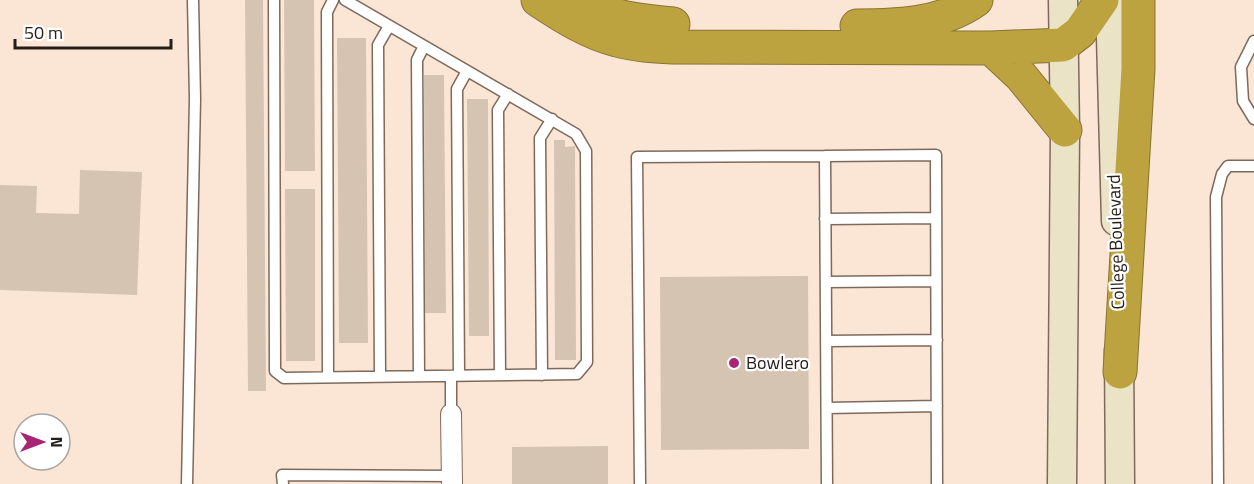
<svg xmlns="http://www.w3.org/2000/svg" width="1254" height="484" font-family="'Titillium Web',sans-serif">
<rect width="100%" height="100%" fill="#fbe6d6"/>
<path fill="#d6c4b2" d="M245,0H263L266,391H248Z
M284,0H314L315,171H285Z
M337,38H366L368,343H339Z
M424,75H444L446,313H425Z
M467,99H488L489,336H469Z
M554,140H565V147L575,146L576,360H555Z
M80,170L142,172L137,295L0,290V185L37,186L36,213L79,214Z
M285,189H315V361H286Z
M808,276L809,449L661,450L660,277Z
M608,446V484H512V447Z"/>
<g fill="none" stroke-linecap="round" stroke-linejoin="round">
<g stroke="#7d6a5d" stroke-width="13">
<path id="service" d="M274,0L275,371L284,378L577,374L587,362L586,151L576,134L345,0
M1254,41L1241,67L1243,101L1254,119
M825,219L936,218
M826,282L936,281
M826,341L937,340
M459,375L457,89L467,71
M500,375L498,110L508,94
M542,375L540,138L552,119
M380,376L378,45L389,26
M419,376L417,60L424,46
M451,376V414
M328,377L327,12L333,0
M827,408L937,406
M187,484L195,99L193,0
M283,484L282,475L452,476
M640,484L637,157L825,156
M827,484L825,156L936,155L937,484
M1218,484L1216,197L1222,174L1228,166H1254"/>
</g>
<g stroke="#7d6a5d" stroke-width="22">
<path id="minor" d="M451,414L452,484"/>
</g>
<g stroke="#7d6a5d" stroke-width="31">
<path id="secondary" d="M1110,0L1116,221
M1119,351L1120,484
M1062,484L1065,130L1063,0"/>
</g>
<g stroke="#887432" stroke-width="35">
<path id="motorway" d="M538,0C562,16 589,33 617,40C635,45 654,46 673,47L991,48L1063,45L1080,32L1102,0
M580,0C608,18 641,21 673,24
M857,26C897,26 941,25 976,0
M991,48L1021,76L1065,130
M1120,372L1138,69V0"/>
</g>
<use href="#service" stroke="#fff" stroke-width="10"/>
<use href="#minor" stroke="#fff" stroke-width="20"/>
<use href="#secondary" stroke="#ebe3c6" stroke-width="28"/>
<use href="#motorway" stroke="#bda340" stroke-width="33"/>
</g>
<circle fill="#a72573" stroke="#fff" stroke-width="2" cx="734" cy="363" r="6"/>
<g text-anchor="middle" stroke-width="4.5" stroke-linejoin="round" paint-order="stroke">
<g font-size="18" fill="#251d18" stroke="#fff">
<text transform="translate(1116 242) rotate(-92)" y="6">College Boulevard</text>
</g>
<g font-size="18" fill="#251d18" stroke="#fff" text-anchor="start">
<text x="746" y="369">Bowlero</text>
</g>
</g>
<g transform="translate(42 442) rotate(90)"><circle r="28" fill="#ffffff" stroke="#a8a5a3" stroke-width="1.5"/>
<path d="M0-4.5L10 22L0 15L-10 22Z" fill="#a72573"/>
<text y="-9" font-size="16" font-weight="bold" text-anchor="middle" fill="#251d18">N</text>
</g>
<path d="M15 39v9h156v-9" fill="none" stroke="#251d18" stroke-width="3"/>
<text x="24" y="39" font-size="18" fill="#251d18" stroke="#ffffff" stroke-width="4.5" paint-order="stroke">50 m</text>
</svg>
